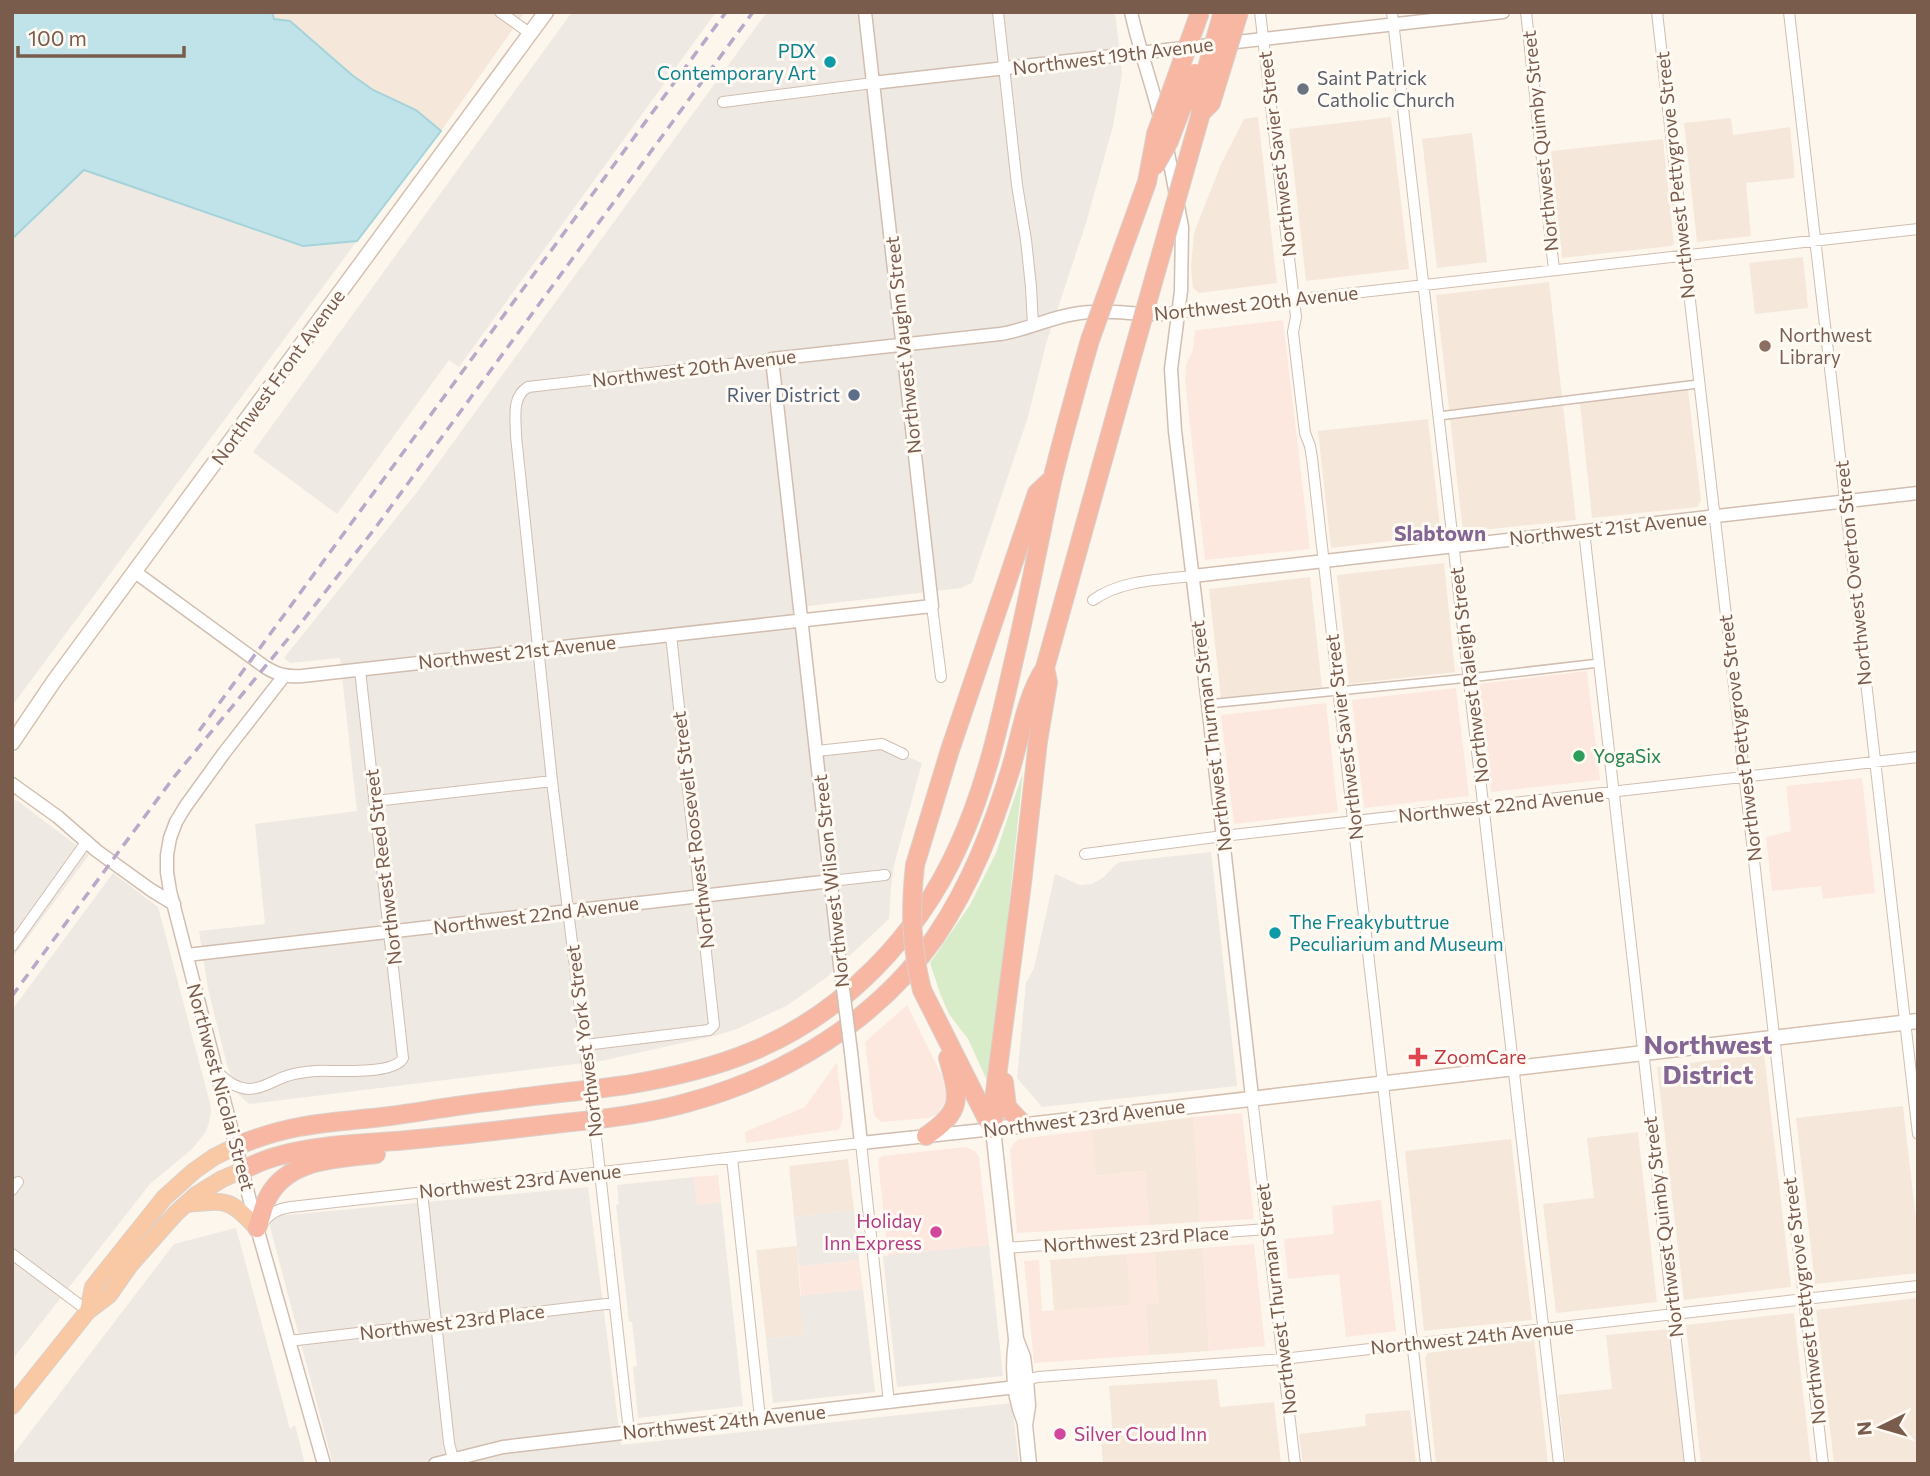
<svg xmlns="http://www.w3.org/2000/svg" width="1930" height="1476" font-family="Commissioner,sans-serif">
<rect width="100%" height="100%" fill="#fdf6ec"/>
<path fill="#f5e8da" d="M272,12H525L441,131L416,110L373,90L352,75L324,50L274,19Z
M1258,117L1277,283L1199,293L1193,288L1191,266L1194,233L1221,164L1244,119Z
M1391,117L1409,269L1306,281L1289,129Z
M1731,118L1733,135L1790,127L1795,178L1746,183L1751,236L1697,242L1684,123Z
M1472,133L1487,262L1437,268L1422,139Z
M1663,139L1674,244L1671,246L1562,258L1551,151Z
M1803,257L1808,308L1755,314L1749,263Z
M1549,282L1576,520L1463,532L1436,295Z
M1688,390L1701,501L1697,507L1592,518L1580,403Z
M1428,419L1441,535L1331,548L1318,431Z
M1444,563L1455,672L1349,684L1337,575Z
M1310,577L1322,687L1221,698L1209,589Z
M1764,1054L1791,1287L1684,1300L1657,1067Z
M1903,1106L1918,1238V1273L1815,1284L1796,1118Z
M1194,1117L1200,1222L1149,1225L1145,1171L1095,1176L1092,1130Z
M1638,1132L1657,1302L1556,1313L1543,1204L1594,1198L1587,1138Z
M1511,1139L1532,1320L1424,1331L1405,1151Z
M848,1159L854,1210L794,1217L789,1166Z
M797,1246L803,1335L766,1339L756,1250Z
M1203,1248L1209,1351L1149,1355L1145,1304L1158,1303L1154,1252Z
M1127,1254L1131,1305L1054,1311L1050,1260Z
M1918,1298V1464H1834L1816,1310Z
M1794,1313L1811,1464H1701L1686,1325Z
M1669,1329L1684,1464H1566L1558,1395L1612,1389L1606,1335Z
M1534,1339L1548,1464H1436L1425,1358L1428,1353Z
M1217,1379L1220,1407L1274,1402L1281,1464H1103L1101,1439L1113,1437L1109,1386Z
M1410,1410L1416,1464H1303L1299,1434L1366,1426L1365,1414Z"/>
<path fill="#fde8e0" d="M1283,320L1310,549L1205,560L1185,380L1186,365L1193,350L1195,331L1198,330Z
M1587,671L1600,780L1491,792L1479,684Z
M1456,688L1469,796L1364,808L1352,700Z
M1326,703L1338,812L1234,824L1221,715Z
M1862,778L1875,893L1823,899L1821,886L1772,891L1766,837L1791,831L1786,786Z
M907,1005L945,1082L947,1095L945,1102L937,1114L928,1118L881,1122L874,1115L865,1042Z
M837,1062L843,1117L840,1128L837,1130L746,1143L745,1132L805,1107Z
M1242,1113L1254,1219L1200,1222L1194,1117Z
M1092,1130L1096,1176L1145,1171L1149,1225L1017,1233L1010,1150L1014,1143L1019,1139Z
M965,1147L975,1151L979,1157L989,1245L888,1256L878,1160L882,1156Z
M718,1175L721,1202L697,1205L694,1177Z
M1381,1200L1396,1331L1346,1337L1339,1274L1288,1279L1284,1239L1334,1234L1332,1206Z
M1254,1244L1265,1346L1209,1351L1203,1248Z
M1154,1252L1158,1304L1145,1305L1149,1355L1034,1363L1024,1261L1039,1260L1042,1311H1044L1130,1305L1127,1254Z
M859,1260L863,1289L801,1296L799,1266Z"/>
<path fill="#efe9e4" d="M572,12H716L459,367L449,360L337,514L253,452Z
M767,12H1115L1122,74L1113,126L1086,223L1046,344L1028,417L972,583L961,588L800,607L816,751L881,745L922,763L894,865L891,888L889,919L827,977L788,1005L737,1029L714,1036L601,1061L249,1104L239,1095L227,1065L208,989L199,931L265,924L255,824L357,811L340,658L290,663L284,658L417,492Z
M441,131L357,241L12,706V165Z
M12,800L18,801L89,855L12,959Z
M1211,852L1237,1086L1042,1107L1017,1078L1026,983L1034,968L1055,874L1080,885L1092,884L1104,877L1115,865L1120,862Z
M113,873L158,907L210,1103L211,1112L209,1123L205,1133L192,1149L150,1184L12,1360V1010Z
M694,1177L697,1205L721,1202L743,1406L638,1418L633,1367L637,1366L632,1322H629L616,1205L619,1204L617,1185Z
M588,1187L621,1445L1012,1403L1019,1464H333L269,1223L271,1220L276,1216Z
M854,1210L859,1260L799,1266L794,1217Z
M236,1228L290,1429L295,1425L305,1464H12V1456L174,1244Z
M989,1245L1003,1376L897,1387L883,1256Z
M863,1289L875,1392L773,1403L766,1339L803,1335L800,1296Z"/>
<path fill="#d8ecc9" d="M1023,772L990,1087L968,1039L949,1014L941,996L930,963L970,905L996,853Z"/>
<path fill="#bfe3e8" stroke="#a5d3da" stroke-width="2" d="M12,12H272L274,19L290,21L352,75L373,90L416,110L441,131L357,241L303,246L84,170L12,239Z"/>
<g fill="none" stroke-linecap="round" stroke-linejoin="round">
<g stroke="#d1beb0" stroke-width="10">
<path id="pedestrian" d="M1439,416L1698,384
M1208,704L1469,678L1599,663"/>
</g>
<g stroke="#d1beb0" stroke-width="12">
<path id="minor" d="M500,12L531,34
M998,12L1017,185L1026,240L1031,287L1033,326
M1260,12L1296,317L1293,332L1305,433L1310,446L1312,458L1426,1464
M1392,12L1559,1464
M1526,12L1554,270
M1657,12L1823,1464
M1789,12L1918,1134
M723,102L873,83
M1178,313L1918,229
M1584,531L1690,1464
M1093,600C1121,580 1159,580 1193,576
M932,606L941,677
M817,751L882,744L903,754
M375,801L552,781
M1085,854L1223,836L1918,757
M831,881L885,875
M12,946L87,841
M585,1045L709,1030L714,1025L671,635
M587,1063L552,781L516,436C516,419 511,397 528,387L772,359
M217,1072C227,1081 235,1088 249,1089C262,1089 273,1081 284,1077C297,1072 318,1070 332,1071C348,1071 396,1073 403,1058L360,670
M1252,1097L1295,1464
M597,1146L629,1432
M732,1158L760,1418
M12,1190L18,1182
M422,1192L449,1443L453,1459
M263,1222C272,1212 278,1209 291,1207L861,1143L889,1403
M1005,1248L1267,1229
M12,1254L88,1311
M289,1341L614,1303
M1026,1380L1038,1377L1283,1359L1918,1286"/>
</g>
<g stroke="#d1beb0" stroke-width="15">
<path id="tertiary" d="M1131,12C1139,49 1152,84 1161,121
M873,83L1503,12
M1166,142L1182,227L1181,291L1171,369L1175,431L1208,704L1252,1097
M135,572L265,667C278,675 287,677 302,676L932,606L865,12
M1193,576L1918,493
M284,676L224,753L185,807L176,822L170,838L167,855V872L170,891L257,1228L324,1464
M12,784L58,817L97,851L151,890L174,904
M187,955L831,881
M840,965L772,359L1000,334C1026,330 1049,318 1074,314C1108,308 1143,317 1178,313
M851,1052L861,1143L993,1129
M435,1464L503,1447L1016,1387"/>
</g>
<g stroke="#d6c0b0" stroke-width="17">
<path id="secondary" d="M12,743L54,681L546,12
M1016,1341C1012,1369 1014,1397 1025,1423
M1029,1464L1025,1425L1028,1406L1026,1380L1023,1357L1016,1339L993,1129L1918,1021"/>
</g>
<g stroke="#dad1cd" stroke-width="18">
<path id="trunk" d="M186,1204C228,1200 228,1198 257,1228
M88,1311L93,1287L164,1198L194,1171L214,1157L236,1146
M12,1406L88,1311L109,1295L130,1265L176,1213L196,1195L222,1179L243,1170"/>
</g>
<g stroke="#dad1cd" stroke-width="20">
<path id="motorway" d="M915,865L950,750L1037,493L1053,478
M922,990L990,1125
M1004,1082L1007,1107L1023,1124
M993,1129L995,1092L1022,883L1038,741L1048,682L1045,668
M926,1136C964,1110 959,1098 948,1058
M236,1146C256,1138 277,1131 299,1127C329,1121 360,1120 390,1116C425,1111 460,1105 495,1101C538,1095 582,1091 626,1085C668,1078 713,1068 753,1051C844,1013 918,936 958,847C985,789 999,726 1013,664C1028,602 1039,539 1053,477C1061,443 1071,409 1080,375
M243,1170C255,1164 268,1158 282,1155C326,1143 373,1144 418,1139C464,1135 510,1129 555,1124C599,1119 643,1115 686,1103C784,1077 878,1020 936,936C971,884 993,827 1011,768C1021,735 1026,697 1045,668L1123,388
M257,1228C261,1219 263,1206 268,1197C289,1158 338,1159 376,1154"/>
</g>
<use href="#pedestrian" stroke="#fff" stroke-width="7"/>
<use href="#minor" stroke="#fff" stroke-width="10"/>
<use href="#tertiary" stroke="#fff" stroke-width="12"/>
<use href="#secondary" stroke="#fff" stroke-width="14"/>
<use href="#trunk" stroke="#f9c8a4" stroke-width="16"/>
<use href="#motorway" stroke="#f7b7a3" stroke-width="18"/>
<path stroke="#b9a8c9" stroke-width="3.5" stroke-dasharray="10 7" stroke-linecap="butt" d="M199,731L726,12
M12,996L174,777L297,628L376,527L753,12"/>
<g stroke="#d1beb0" stroke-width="12" stroke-linecap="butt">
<path id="minor-bridge" d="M587,1063L597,1146"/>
</g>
<g stroke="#d1beb0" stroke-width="15" stroke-linecap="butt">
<path id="tertiary-bridge" d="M840,965L851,1052"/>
</g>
<g stroke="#dad1cd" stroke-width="20" stroke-linecap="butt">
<path id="motorway-bridge" d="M1201,113L1211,103L1239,12
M1155,166L1169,141L1195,73
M1080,375L1090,340L1147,182L1156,134L1200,12
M1123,388L1201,113L1198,99L1223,12
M915,865C910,910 911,946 922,990"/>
</g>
<use href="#minor-bridge" stroke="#fff" stroke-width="10"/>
<use href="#tertiary-bridge" stroke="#fff" stroke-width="12"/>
<use href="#motorway-bridge" stroke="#f7b7a3" stroke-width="18"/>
</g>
<g fill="#0f9aa8" stroke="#fffaf3" stroke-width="2.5">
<circle cx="830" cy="62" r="7"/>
<circle cx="1275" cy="933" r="7"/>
</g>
<circle fill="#6b7280" stroke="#fffaf3" stroke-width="2.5" cx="1303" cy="89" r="7"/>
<circle fill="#8d6e63" stroke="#fffaf3" stroke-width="2.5" cx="1765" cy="346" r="7"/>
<circle fill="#5c6f8a" stroke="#fffaf3" stroke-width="2.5" cx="854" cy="395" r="7"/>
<circle fill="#2e9e5b" stroke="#fffaf3" stroke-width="2.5" cx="1579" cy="756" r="7"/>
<path fill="#e0444e" stroke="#fffaf3" stroke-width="2.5" d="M1414.5 1046.5h7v7h7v7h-7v7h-7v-7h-7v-7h7z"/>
<g fill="#d1479c" stroke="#fffaf3" stroke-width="2.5">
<circle cx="936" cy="1232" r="7"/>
<circle cx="1060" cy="1434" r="7"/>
</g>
<g text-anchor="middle" stroke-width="6" stroke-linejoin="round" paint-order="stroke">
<g font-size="19" fill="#0d838f" stroke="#fffaf3" text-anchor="end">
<text x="816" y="58">PDX<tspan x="816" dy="22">Contemporary Art</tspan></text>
<text x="1289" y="929" text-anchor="start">The Freakybuttrue<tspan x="1289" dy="22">Peculiarium and Museum</tspan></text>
</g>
<g font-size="19" fill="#7a5c4d" stroke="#fffaf3">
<text transform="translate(1113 56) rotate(-7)" y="7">Northwest 19th Avenue</text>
<text transform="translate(1540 141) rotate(-96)" y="7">Northwest Quimby Street</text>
<text transform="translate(1277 154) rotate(-97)" y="7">Northwest Savier Street</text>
<text transform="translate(1675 175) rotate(-96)" y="7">Northwest Pettygrove Street</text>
<text transform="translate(1256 303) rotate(-6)" y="7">Northwest 20th Avenue</text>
<text transform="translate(903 345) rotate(-96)" y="7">Northwest Vaughn Street</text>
<text transform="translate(694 368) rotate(-7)" y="7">Northwest 20th Avenue</text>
<text transform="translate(278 377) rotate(-54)" y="7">Northwest Front Avenue</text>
<text transform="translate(1608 528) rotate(-6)" y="7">Northwest 21st Avenue</text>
<text transform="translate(1853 573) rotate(-96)" y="7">Northwest Overton Street</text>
<text transform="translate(517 652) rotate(-6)" y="7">Northwest 21st Avenue</text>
<text transform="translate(1469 675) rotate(-97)" y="7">Northwest Raleigh Street</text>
<text transform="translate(1211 736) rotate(-97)" y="7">Northwest Thurman Street</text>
<text transform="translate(1344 737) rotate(-97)" y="7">Northwest Savier Street</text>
<text transform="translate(1740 738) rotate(-97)" y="7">Northwest Pettygrove Street</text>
<text transform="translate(1501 805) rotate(-6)" y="7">Northwest 22nd Avenue</text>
<text transform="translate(693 830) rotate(-97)" y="7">Northwest Roosevelt Street</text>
<text transform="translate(383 867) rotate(-97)" y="7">Northwest Reed Street</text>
<text transform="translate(831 881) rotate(-96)" y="7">Northwest Wilson Street</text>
<text transform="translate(536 915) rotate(-7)" y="7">Northwest 22nd Avenue</text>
<text transform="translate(584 1041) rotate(-97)" y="7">Northwest York Street</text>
<text transform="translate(221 1087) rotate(75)" y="7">Northwest Nicolai Street</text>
<text transform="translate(1084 1118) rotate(-7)" y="7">Northwest 23rd Avenue</text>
<text transform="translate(520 1181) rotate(-6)" y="7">Northwest 23rd Avenue</text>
<text transform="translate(1663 1227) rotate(-97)" y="7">Northwest Quimby Street</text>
<text transform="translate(1136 1239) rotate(-4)" y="7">Northwest 23rd Place</text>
<text transform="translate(1276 1299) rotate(-97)" y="7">Northwest Thurman Street</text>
<text transform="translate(1804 1301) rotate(-97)" y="7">Northwest Pettygrove Street</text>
<text transform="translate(452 1322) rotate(-7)" y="7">Northwest 23rd Place</text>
<text transform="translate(1472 1337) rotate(-6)" y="7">Northwest 24th Avenue</text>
<text transform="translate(724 1422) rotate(-6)" y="7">Northwest 24th Avenue</text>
</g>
<g font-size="19" fill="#5b616d" stroke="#fffaf3" text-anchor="start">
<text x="1317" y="85">Saint Patrick<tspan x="1317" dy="22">Catholic Church</tspan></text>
</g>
<g font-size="19" fill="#785e54" stroke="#fffaf3" text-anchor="start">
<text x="1779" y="342">Northwest<tspan x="1779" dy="22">Library</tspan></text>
</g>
<g font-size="19" fill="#4e5e75" stroke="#fffaf3" text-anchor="end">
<text x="840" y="402">River District</text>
</g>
<g font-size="19" fill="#27864d" stroke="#fffaf3" text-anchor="start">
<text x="1593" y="763">YogaSix</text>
</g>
<g font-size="19" fill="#be3a42" stroke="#fffaf3" text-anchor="start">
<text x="1434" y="1064">ZoomCare</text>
</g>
<g font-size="19" fill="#b23c85" stroke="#fffaf3" text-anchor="end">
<text x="922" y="1228">Holiday<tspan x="922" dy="22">Inn Express</tspan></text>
<text x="1074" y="1441" text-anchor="start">Silver Cloud Inn</text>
</g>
<g font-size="21" font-weight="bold" fill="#846695" stroke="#fffaf3">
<text x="1440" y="541">Slabtown</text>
</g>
<g font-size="26" font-weight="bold" fill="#846695" stroke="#fffaf3">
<text x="1708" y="1054">Northwest<tspan x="1708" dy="30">District</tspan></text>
</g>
</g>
<rect width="1930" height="1476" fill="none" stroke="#7a5c4d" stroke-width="28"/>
<g transform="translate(1881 1427) rotate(265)" stroke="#fffaf3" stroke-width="5" paint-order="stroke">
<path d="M0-5L12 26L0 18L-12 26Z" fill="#7a5c4d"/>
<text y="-10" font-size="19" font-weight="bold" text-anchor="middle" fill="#7a5c4d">N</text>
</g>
<path d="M18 46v10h166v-10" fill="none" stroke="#7a5c4d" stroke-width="3.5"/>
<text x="28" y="46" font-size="21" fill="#7a5c4d" stroke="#fffaf3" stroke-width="5" paint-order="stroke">100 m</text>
</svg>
